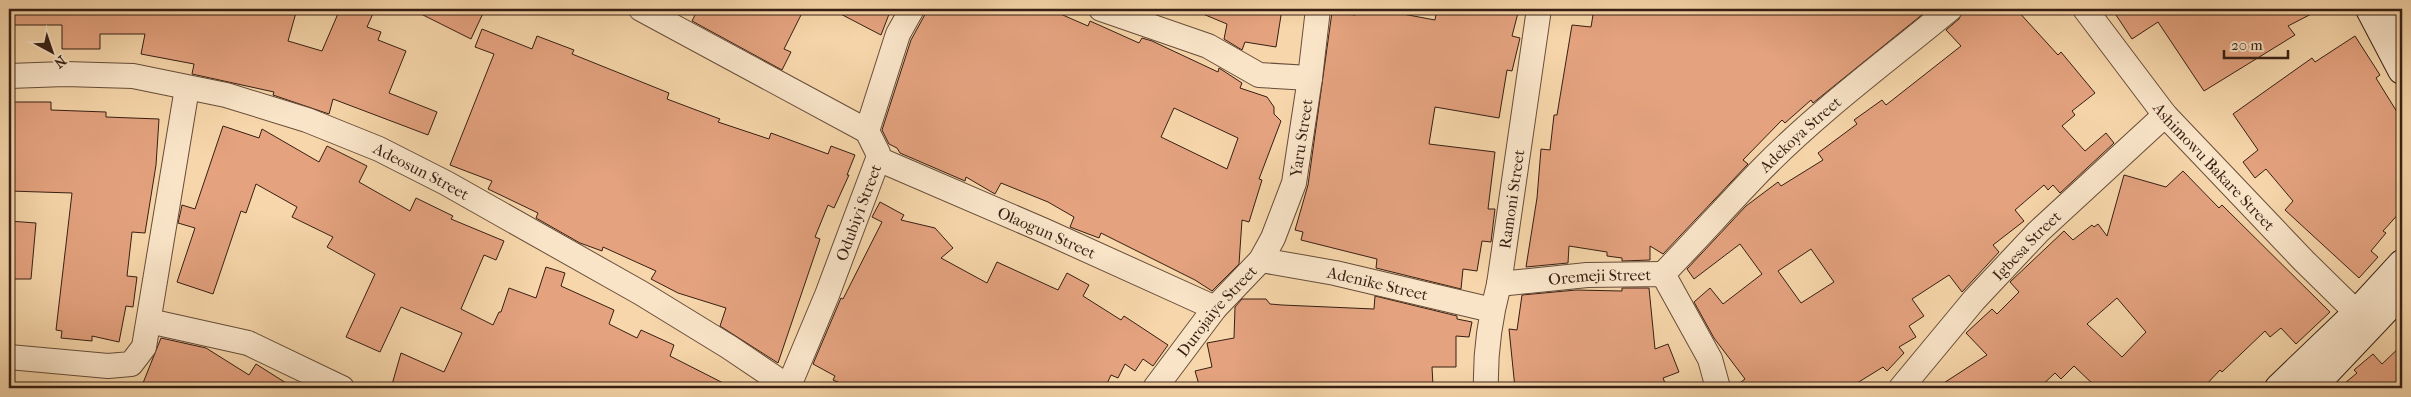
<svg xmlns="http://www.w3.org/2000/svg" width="2411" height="397" font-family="'IM FELL French Canon',serif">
<rect width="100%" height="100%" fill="#f6d6aa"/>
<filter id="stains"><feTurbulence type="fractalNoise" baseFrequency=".004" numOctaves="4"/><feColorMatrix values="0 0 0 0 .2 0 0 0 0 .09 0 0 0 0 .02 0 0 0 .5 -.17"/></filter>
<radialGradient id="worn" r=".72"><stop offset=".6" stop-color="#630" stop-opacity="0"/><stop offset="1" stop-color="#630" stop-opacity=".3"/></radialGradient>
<path fill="#e4a27f" stroke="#371f13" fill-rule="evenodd" d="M9,9H297L288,41L322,51L340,9H375L367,27L381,32L378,40L406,51L389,93L437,112L428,135L333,99L329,114L273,95L274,92L192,74L194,64L141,54L145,34H100V49H62V25H9Z
M411,9H485L471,39Z
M698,9H804L784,49L791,52L782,70L692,21Z
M831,9H891L881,35Z
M928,9H1049L1088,26L1090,21L1139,43L1142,38L1152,41L1218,72L1219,68L1242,83L1240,88L1267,97L1274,107V114L1281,121L1259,179L1262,180L1249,222L1242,220L1239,264L1212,291L1195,280L1101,233L1099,238L1070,227L1074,217L1048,202L1001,183L995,194L966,177L965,181L900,153L897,148L889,144L882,130L911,40ZM1174,108L1238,138L1227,169L1161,137Z
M1191,9H1282L1276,47L1245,42L1242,50L1224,39L1227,24Z
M1356,9H1376L1435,20L1437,9H1519L1512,36L1520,38L1512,71L1507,70L1499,118L1435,107L1429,144L1495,152L1488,209H1495L1491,242L1482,241L1477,271L1463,269L1461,289L1376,268L1377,259L1301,240L1303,232L1295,230L1308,185L1332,12L1355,15Z
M1594,9H1639L1668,14L1669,9H1929L1813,103L1811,100L1785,123L1782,120L1743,160L1748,164L1663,254L1650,246V260L1622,261V258L1607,256V252L1569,246L1568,263L1526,267L1537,198L1541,149L1550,150L1554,115H1557L1572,25L1591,27Z
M1963,9H2016L2058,55L2061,52L2095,93L2072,111L2075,115L2062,126L2085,151L2106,133L2114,143L2060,193L2053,185L2048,190L2044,185L2015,210L2024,221L1993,245L1999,252L1962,292L1949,275L1912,299L1924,316L1909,326L1916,337L1899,347L1904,353L1887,371L1883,367L1849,388H1733L1745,379L1714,338L1694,302L1710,288L1723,304L1762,274L1740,244L1694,279L1687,269L1746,206L1778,182L1781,186L1823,160L1818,153L1857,124L1854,120L1882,100L1886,105L1961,46L1946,30L1959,19ZM1811,249L1834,282L1801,303L1778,271Z
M2112,9H2321L2288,26L2295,35L2204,91L2158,22L2132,39Z
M482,29L532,49L537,36L574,50L572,54L669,93L667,99L720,119L718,122L769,139L771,133L828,154L831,146L855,155L847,175H849L834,208L828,205L815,237L820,239L778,363L720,326L726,308L678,293L651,279L656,271L603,247L602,251L580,243L536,218L538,213L488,189L492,181L450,165L494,54L475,47Z
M2355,36L2380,75L2376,78L2402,120V210L2383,231L2386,233L2371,251L2378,257L2359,278L2285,210L2293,201L2266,169L2255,178L2243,162L2258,150L2233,114L2312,58L2315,62Z
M9,102H51V110L106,112V117L159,119L156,165L145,233L132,232L127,276L137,277L133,307L126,306L119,342L92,336V341L61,338L62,331L56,330L72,193L9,191Z
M223,126L259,138L262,129L319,162L327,146L367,166L359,182L410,211L416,198L453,216L451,219L504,241L496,260L484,255L461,309L493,325L499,312H501L509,288L536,298L546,267L565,273L561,286L614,310L609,324L637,338L641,330L674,345L670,356L733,388H391L401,353L444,372L462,333L401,307L380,352L346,337L375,274L327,247L333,237L292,217L297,207L256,184L246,213L241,211L213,294L177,282L195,228L178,223L181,210L182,205L195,209Z
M2183,171L2219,208L2222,205L2330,312L2296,344L2281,328L2270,337L2265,331L2222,372L2220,370L2203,388H2097L2074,366L2061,379L2055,373L2039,388H1936L1987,355L1966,333L1992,309L1997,314L2019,292L2010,282L2064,231L2073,240L2092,225L2094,227L2098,224L2107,236L2124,175L2166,187ZM2117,298L2146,332L2122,357L2087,324Z
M880,202L904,215L901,220L935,228L953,248L941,258L987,283L997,262L1058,290L1067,273L1089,285L1083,296L1121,320L1124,316L1168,345L1153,366L1143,359L1135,371L1125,364L1118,378L1111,375L1105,388H852L833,380L835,376L813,364L841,298L843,299L882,222L872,217Z
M9,221L36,223L31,279H9Z
M1622,288H1649L1655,349L1668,344L1679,372L1663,378L1667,388H1515L1509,329L1517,330L1522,295L1576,290L1622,291Z
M1375,296L1457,316V319L1472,322L1469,337L1456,336V367H1432L1433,385L1389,388H1200L1195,371L1212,367L1207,343L1234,338L1235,307L1242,299H1266L1270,304L1282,305L1374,309Z
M161,338L206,348L249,375L256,364L294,388H141Z
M2402,345V388H2339L2357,373L2354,370L2373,354L2382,364Z"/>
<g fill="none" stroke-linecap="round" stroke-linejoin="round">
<g stroke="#674d39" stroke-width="26">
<g id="minor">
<path d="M641,9L867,131"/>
<path d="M1101,9L1208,46L1259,75L1310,78"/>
<path id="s1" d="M2085,9L2165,115L2304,261L2357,313"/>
<path id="s2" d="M9,76L65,74L133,76L226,95L307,120L379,149L446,183L641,293L729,347L790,388"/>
<path id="s3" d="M878,159L1045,231L1215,308"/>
<path id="s4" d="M1261,260L1335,273L1492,310"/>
<path id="s5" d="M1663,274C1697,239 1729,203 1762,169C1820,110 1887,61 1950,9"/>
<path id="s6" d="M1499,284L1587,275L1663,274L1710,359L1718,388"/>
<path d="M149,321L248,343L342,388"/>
<path d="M9,357L108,366L131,364L144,347L187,88"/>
<path id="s7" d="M788,388L827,295L878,159V153L867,131L898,34L912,9"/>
<path id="s8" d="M1155,388L1215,308L1261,260L1273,238L1294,183L1310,78L1318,9"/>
<path id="s9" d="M1486,388C1485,353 1490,318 1499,284L1539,9"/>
<path id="s10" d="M1901,388L1974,300L2038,232L2165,115"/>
</g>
</g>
<g stroke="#371f13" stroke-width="30">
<path id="secondary" d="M2370,9L2402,70
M2395,9L2402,23
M2279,388L2357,313L2402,264
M2311,388L2402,292"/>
</g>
<use href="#minor" stroke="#f9e4c8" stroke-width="24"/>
<use href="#secondary" stroke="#f9e4c8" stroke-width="28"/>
</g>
<g text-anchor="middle" stroke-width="5" stroke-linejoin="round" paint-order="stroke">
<g font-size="16" fill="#371f13" stroke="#f9e4c8">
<text dy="6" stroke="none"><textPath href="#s5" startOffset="196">Adekoya Street</textPath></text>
<text dy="6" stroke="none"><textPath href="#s8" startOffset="296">Yaru Street</textPath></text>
<text dy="6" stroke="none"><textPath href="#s1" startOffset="204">Ashimowu Bakare Street</textPath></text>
<text dy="6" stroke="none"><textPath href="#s2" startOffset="429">Adeosun Street</textPath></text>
<text dy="6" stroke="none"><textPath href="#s9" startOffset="191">Ramoni Street</textPath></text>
<text dy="6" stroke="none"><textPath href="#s7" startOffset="189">Odubiyi Street</textPath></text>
<text dy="6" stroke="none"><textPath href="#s3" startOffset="184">Olaogun Street</textPath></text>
<text dy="6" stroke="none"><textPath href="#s10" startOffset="190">Igbesa Street</textPath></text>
<text dy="6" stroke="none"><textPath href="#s6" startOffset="101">Oremeji Street</textPath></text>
<text dy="6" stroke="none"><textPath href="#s4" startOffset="119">Adenike Street</textPath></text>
<text dy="6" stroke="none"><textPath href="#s8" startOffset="99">Durojaiye Street</textPath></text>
</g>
</g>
<rect width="2411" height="397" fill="none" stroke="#f6d6aa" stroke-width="30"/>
<rect x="10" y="10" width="2391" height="377" fill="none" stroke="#371f13" stroke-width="2.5"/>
<rect x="15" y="15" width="2381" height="367" fill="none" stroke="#371f13"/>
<g transform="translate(52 52) rotate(140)" stroke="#f9e4c8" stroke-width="4" paint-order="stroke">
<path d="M0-4L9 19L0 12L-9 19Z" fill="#371f13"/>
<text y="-8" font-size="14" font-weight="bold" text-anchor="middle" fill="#371f13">N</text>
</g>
<path d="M2224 50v8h64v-8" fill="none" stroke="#371f13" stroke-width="2.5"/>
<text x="2231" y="50" font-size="15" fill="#371f13" stroke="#f9e4c8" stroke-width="4" paint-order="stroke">20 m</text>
<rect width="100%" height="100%" filter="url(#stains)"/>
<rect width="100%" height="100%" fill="url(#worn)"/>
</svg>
